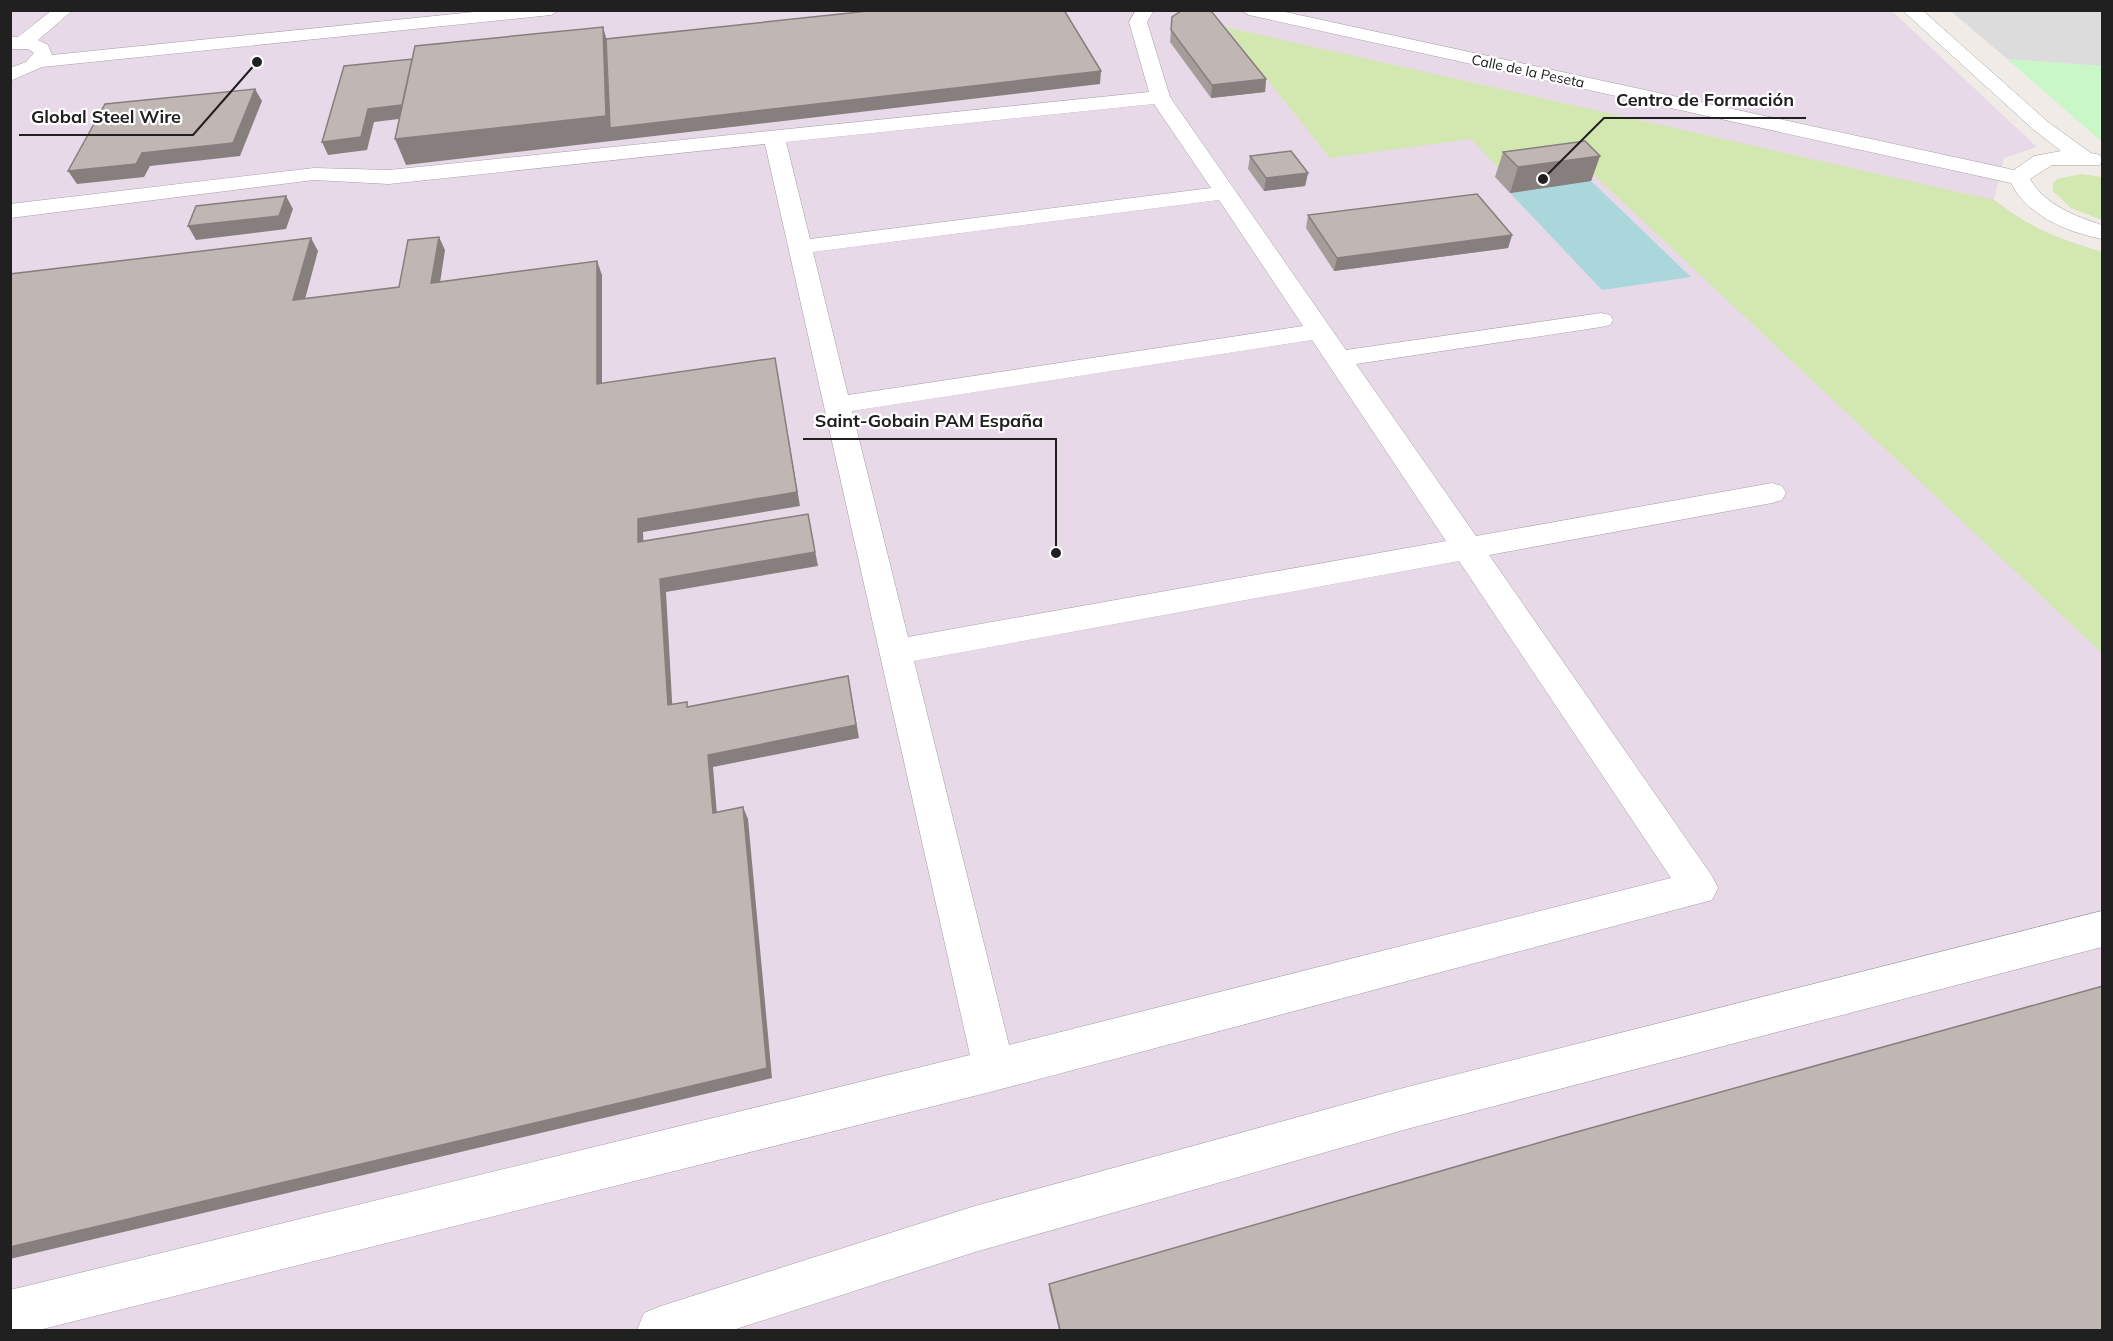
<svg xmlns="http://www.w3.org/2000/svg" width="2113" height="1341" font-family="Mulish,sans-serif">
<rect width="100%" height="100%" fill="#f0ebe7"/>
<path fill="#e8d9e8" d="M10,11H1892L2037,147L2004,158L1994,200L2024,221L2053,236L2102,252V1330H11Z"/>
<path fill="#d3e7b0" d="M1225,27L1994,200C2026,226 2063,241 2102,252V653L1579,161L1502,172L1471,139L1330,158Z
M2081,174L2102,177V220L2071,208L2053,191V184L2057,179Z"/>
<path fill="#caf7c7" d="M2007,59L2102,66V142Z"/>
<path fill="#dcdcdc" d="M1951,11H2102V66L2007,59Z"/>
<path fill="#aad7db" d="M1591,181L1691,277L1602,290L1510,193Z"/>
<g fill="none" stroke-linecap="round" stroke-linejoin="round">
<g stroke="#a1a1a1" stroke-width="1">
<path id="lane" d="M52,10H73L38,40L48,45L52,55L493,10H560L551,15L42,67L10,81V68L26,62L34,53L28,49H10V37H18Z
M1136,10H1154L1147,22L1170,97L1346,350L1601,313L1610,315L1613,320L1610,325L1601,327L1356,364L1476,536L1772,483L1782,486L1786,493L1782,500L1772,503L1489,555L1712,876L1718,888L1712,900L994,1091L39,1330H10V1290L970,1055L765,144L389,184L314,180L10,218V204L314,168L389,170L1149,92L1129,22ZM1154,104L1211,188L810,239L786,142ZM1219,200L1303,326L848,395L813,252ZM1312,340L1446,541L908,637L852,411ZM1459,561L1671,878L1009,1045L914,661Z
M2102,911V947L1407,1129L975,1252L733,1330H637L644,1313L661,1306L975,1206L1407,1087Z"/>
</g>
<g stroke="#a1a1a1" stroke-width="1">
<path id="street" d="M1240,10H1276L2014,170L2034,156L2061,151L2034,130L1902,10H1922L2048,122L2091,153L2100,155L2102,160L2100,165H2052L2030,179C2045,205 2075,216 2102,225V239C2067,232 2028,216 2011,183L1249,15Z"/>
</g>
<use href="#lane" fill="#fff" fill-rule="evenodd"/>
<use href="#street" fill="#fff" fill-rule="evenodd"/>
</g>
<path fill="#a59d9a" d="M1172,17L1266,79L1265,92L1211,98L1170,42Z
M1503,152L1600,156L1591,181L1510,193L1495,177Z
M1250,156L1308,173L1305,186L1264,191L1248,169Z
M1308,215L1512,235L1508,248L1334,271L1306,228Z
M1049,1284L2103,1330H1059L1049,1290Z"/>
<path fill="#867f7d" d="M603,27L610,51L1101,71L1100,84L406,165L395,139Z
M1266,79L1265,92L1211,98L1212,85Z
M255,89L262,101L240,156L150,166L144,177L77,184L68,171L142,153Z
M410,104L415,117L374,122L367,150L328,155L322,142L368,109Z
M1600,156L1591,181L1510,193L1518,167Z
M1308,173L1305,186L1264,191L1266,178Z
M286,196L293,209L286,229L196,240L188,226Z
M1512,235L1508,248L1334,271L1337,258Z
M439,237L445,250L438,296L431,283Z
M311,238L318,251L301,314L293,300Z
M597,261L602,275V398L597,384Z
M775,358L800,506L643,532L644,556L638,542V519Z
M808,514L818,566L666,592L673,718L668,705L660,579Z
M848,676L859,738L713,767L718,826L713,813L708,755Z
M743,807L748,819L772,1078L10,1259V1247Z"/>
<path fill="#c0b6b3" stroke="#867f7d" stroke-width="1.5" d="M878,10H1064L1101,71L610,128L606,39Z
M1207,10L1212,12L1266,79L1212,85L1171,30L1172,17L1181,11Z
M603,27L606,116L395,139L415,46Z
M412,59L402,105L368,109L361,137L322,142L344,66Z
M255,89L233,143L142,153L136,164L68,171L105,104Z
M1585,141L1600,156L1518,167L1503,152Z
M1291,151L1308,173L1266,178L1250,156Z
M1477,194L1512,235L1337,258L1308,215Z
M286,196L279,216L188,226L196,206Z
M439,237L431,283L597,261V384L775,358L797,492L638,519V542L808,514L815,552L660,579L668,705L687,702V707L848,676L856,725L708,755L713,813L743,807L767,1068L10,1247V274L311,238L293,300L399,287L408,240Z
M2103,986V1330H1060L1049,1284L1562,1136Z"/>
<g text-anchor="middle" stroke-width="4.5" stroke-linejoin="round" paint-order="stroke">
<g font-size="14" fill="#202020" stroke="#fff">
<text transform="translate(1528 71) rotate(12)" y="5">Calle de la Peseta</text>
</g>
</g>
<path fill="none" stroke="#202020" stroke-width="2" d="M1543 179L1604 118H1806M257 62L193 135H19M1056 553L1056 439H803"/>
<g fill="#202020" stroke="#fff" stroke-width="2">
<circle cx="1543" cy="179" r="6"/>
<circle cx="257" cy="62" r="6"/>
<circle cx="1056" cy="553" r="6"/>
</g>
<g font-size="18" text-anchor="middle" font-weight="bold" fill="#202020" stroke="#fff" stroke-width="4.5" stroke-linejoin="round" paint-order="stroke">
<text x="1705" y="106">Centro de Formación</text>
<text x="106" y="123">Global Steel Wire</text>
<text x="929" y="427">Saint-Gobain PAM España</text>
</g>
<rect width="2113" height="1341" fill="none" stroke="#202020" stroke-width="24"/>
</svg>
